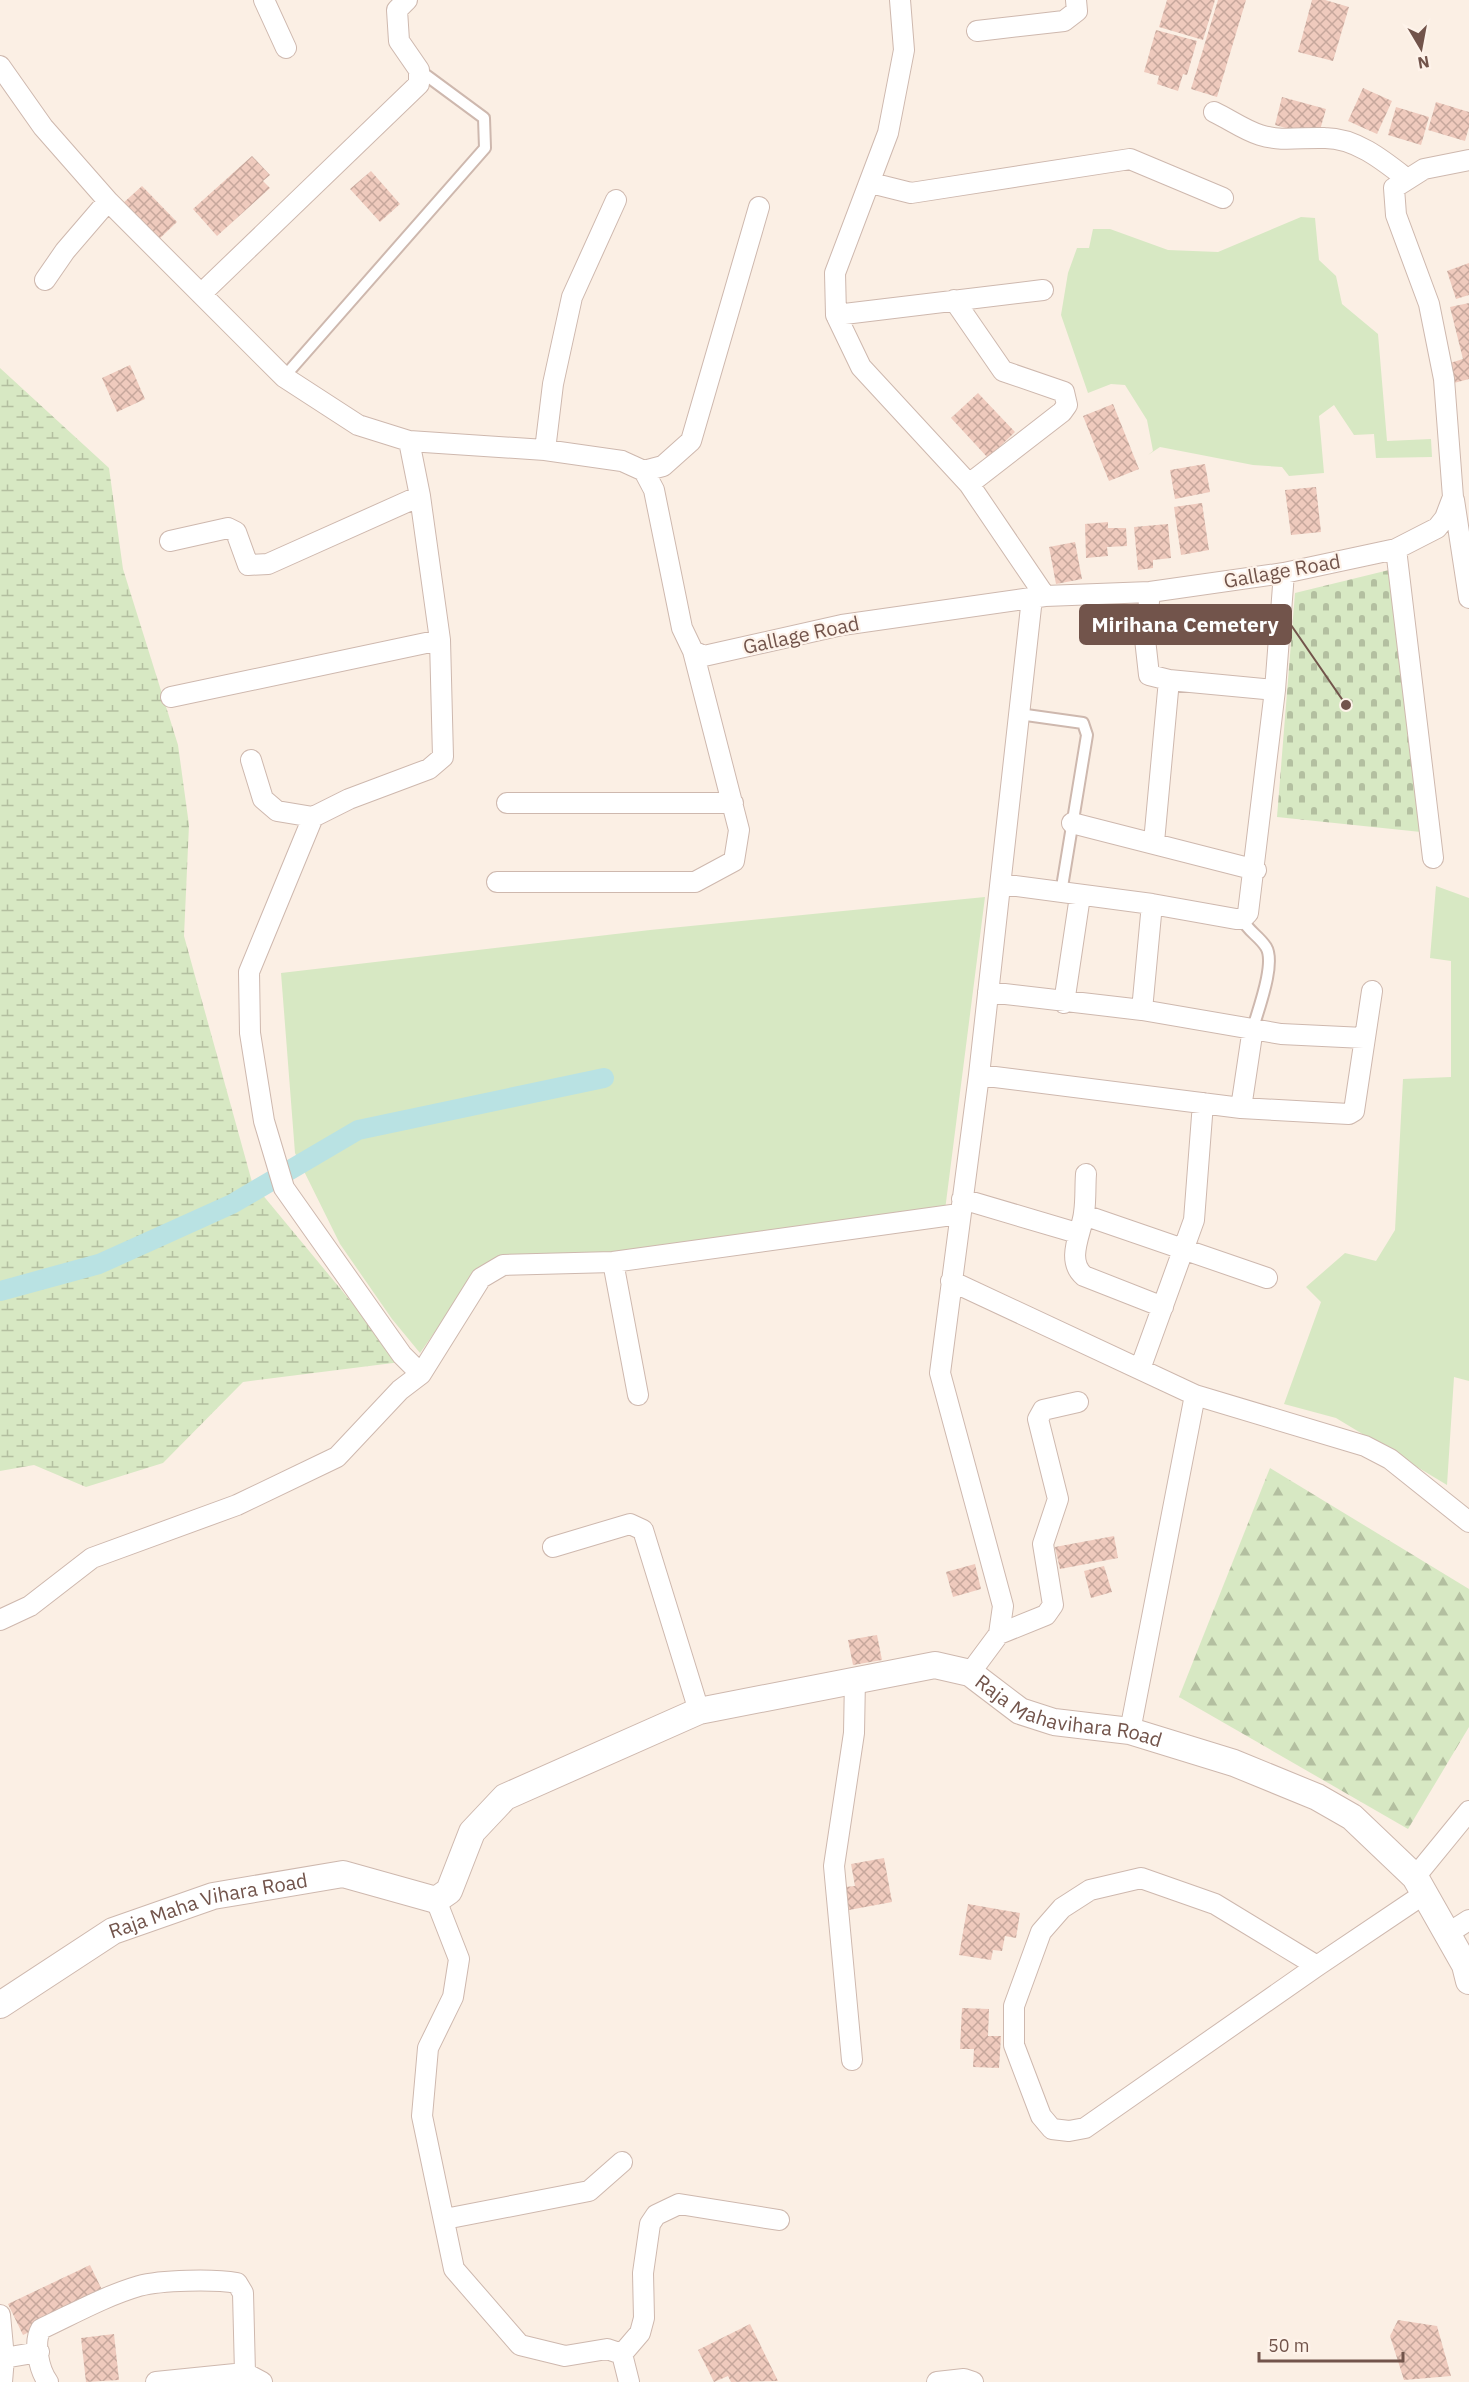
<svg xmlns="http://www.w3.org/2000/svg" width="1469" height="2382" font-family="'IBM Plex Sans',sans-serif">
<defs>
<pattern id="forest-firs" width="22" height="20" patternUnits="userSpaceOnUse" patternTransform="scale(1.5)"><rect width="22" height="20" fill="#d7e8c3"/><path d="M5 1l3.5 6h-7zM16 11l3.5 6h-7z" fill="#b3bfa0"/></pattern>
<pattern id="wetland-marsh" width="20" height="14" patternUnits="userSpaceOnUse" patternTransform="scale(1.5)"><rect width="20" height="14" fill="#d7e8c3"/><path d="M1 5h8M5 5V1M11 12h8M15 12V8" fill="none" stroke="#b3bfa0"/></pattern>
<pattern id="cemetery-stones" width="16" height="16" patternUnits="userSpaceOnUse" patternTransform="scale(1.5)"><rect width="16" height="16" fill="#d7e8c3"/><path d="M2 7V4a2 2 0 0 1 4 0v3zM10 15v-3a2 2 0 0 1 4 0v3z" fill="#b3bfa0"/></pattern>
<pattern id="building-cross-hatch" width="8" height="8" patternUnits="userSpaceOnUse" patternTransform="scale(1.5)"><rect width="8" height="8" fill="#efcabd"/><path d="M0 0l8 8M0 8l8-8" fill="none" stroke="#c6a79c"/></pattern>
</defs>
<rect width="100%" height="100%" fill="#fbefe4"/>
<path fill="url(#forest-firs)" d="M1270,1468L1469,1589V1727L1408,1829L1179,1697Z"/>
<path fill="url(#wetland-marsh)" d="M0,368L109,468L123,569L178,745L189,825L184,936L252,1182L401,1362L243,1382L163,1463L86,1487L34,1465L0,1471Z"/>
<path fill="url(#cemetery-stones)" d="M1389,570L1421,832L1277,817L1295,593Z"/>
<path fill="#d7e8c3" d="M1301,217L1315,218L1319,260L1336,276L1342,304L1378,334L1387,441L1431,439L1432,457L1376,458L1374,434L1354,435L1334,405L1319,416L1324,473L1289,476L1282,467L1253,465L1160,447L1148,455L1153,451L1147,420L1125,385L1111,384L1088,393L1061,315L1068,273L1077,248H1089L1093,229H1110L1168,250L1218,252Z
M1436,886L1469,898V1381L1454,1377L1447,1485L1336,1418L1284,1404L1321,1302L1306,1287L1345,1253L1376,1261L1395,1230L1403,1079L1451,1077V961L1430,958Z
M985,897L944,1218L476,1273L420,1353L392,1319L340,1244L295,1153L281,973L650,930Z"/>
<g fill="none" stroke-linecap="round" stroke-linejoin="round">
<path stroke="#b9e2e3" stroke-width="20" d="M0,1291L99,1264L232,1204L358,1130L604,1078"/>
</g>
<path fill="url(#building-cross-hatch)" d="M1167,0H1215L1203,40L1159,27Z
M1218,0H1246L1217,97L1191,89Z
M1312,0H1325L1349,7L1333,61L1298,52Z
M1156,30L1197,41L1187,75L1183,74L1178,91L1157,84L1159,76L1144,72Z
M1363,88L1392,101L1377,134L1348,121Z
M1282,97L1326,109L1318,137L1275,125Z
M1436,102L1469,112V127L1465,141L1428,130Z
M1396,107L1429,117L1421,145L1388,135Z
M252,156L270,175L263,181L270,188L217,236L193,209Z
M371,171L400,204L380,222L350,189Z
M142,186L177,222L156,242L121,205Z
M1469,263V295L1456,299L1447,271Z
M1469,303V379L1454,383L1450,363L1463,359L1450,307Z
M130,365L145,399L117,412L102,378Z
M978,393L1015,432L988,458L951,418Z
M1113,404L1139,469L1109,481L1083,416Z
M1205,464L1210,492L1175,499L1170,470Z
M1316,487L1321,532L1291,535L1285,490Z
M1202,503L1209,550L1181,555L1174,507Z
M1108,522V528H1126L1127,546L1107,547L1108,556L1086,558L1085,524Z
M1168,524L1171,558L1153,560V568L1138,570L1134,527Z
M1075,542L1082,579L1056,584L1049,547Z
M1114,1536L1118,1558L1060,1569L1055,1547Z
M975,1564L981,1589L953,1597L946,1572Z
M1104,1566L1112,1592L1091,1598L1084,1571Z
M877,1635L882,1660L853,1665L848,1640Z
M884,1858L892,1902L849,1910L845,1887L855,1886L851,1864Z
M968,1904L1020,1913L1016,1938L1005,1936L1002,1951L993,1950L991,1960L959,1955Z
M962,2008L989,2009L988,2036H1001L999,2068L973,2067L974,2049H960Z
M90,2265L105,2296L23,2335L8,2304Z
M1398,2320L1437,2326L1451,2376L1404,2380L1390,2336Z
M750,2324L778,2381L731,2382L728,2376L714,2382L698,2350Z
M114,2334L119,2380L86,2382L81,2338Z"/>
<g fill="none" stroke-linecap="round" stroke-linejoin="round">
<g stroke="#ceb8ae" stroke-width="14">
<path id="service" d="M284,377L485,148L484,118L419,70
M1019,714L1083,723L1087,735L1061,893
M1242,919C1248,931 1259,936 1266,947C1276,963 1258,1010 1253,1028"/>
</g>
<g stroke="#ceb8ae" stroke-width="22">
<path id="minor" d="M264,0L286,48
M900,0L904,50L888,133L835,273L836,315L861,367L969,484L1045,596
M977,31L1064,21L1077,11L1076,0
M0,66L43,127L108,201L284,377L358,425L409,441L545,450L622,461L644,471L654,490L682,628L693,651L739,830L734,861L695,882H497
M1214,112C1229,119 1244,130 1260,135C1282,142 1302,137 1325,138C1356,138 1384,161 1407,179
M871,183L911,193L1130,159L1223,198
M45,280L65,251L108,201
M201,294L419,84V70L399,41L397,10L407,0
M954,300L1003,371L1064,392L1067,405L1062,412L969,484
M836,315L1043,290
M545,450L553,384L572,297L616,200
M644,471L663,466L691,441L759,207
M1454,500L1469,598
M170,541L228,528L236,532L248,565L268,564L420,496
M1396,549L1433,858
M1150,592L1145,639L1149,675L1169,680L1275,690
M693,651L704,656L842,625L1045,596L1150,592L1284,573L1396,549L1437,528L1445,518L1453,497L1444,379L1429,304L1396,215L1394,188L1424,169L1469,160
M171,697L440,640
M251,760L263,799L277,811L313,817L349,799L429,769L443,757L440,640L420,496L409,441
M507,803H733
M313,817L249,972L250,1033L264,1121L284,1188L402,1355L421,1374
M1072,823L1256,870
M1154,842L1169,680
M1001,884L1152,904L1236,919H1242L1248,913L1275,690L1284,573
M988,992L1142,1010L1281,1034L1364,1038
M1064,1003L1080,896
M1142,1010L1152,904
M979,1075L1241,1108L1349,1114L1354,1111L1372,991
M1241,1108L1253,1028
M1086,1174C1085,1187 1086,1200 1084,1213C1082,1232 1065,1260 1084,1276L1163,1307
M962,1199L1077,1233
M1084,1215L1267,1278
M613,1262L638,1395
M951,1281L1195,1395L1365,1446L1390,1459L1469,1522
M1140,1369L1194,1220L1203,1103
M553,1547L630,1524L643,1530L699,1711
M0,1620L30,1606L92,1558L237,1505L337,1457L400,1390L421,1374L481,1278L503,1265L613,1262L959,1214
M999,1634L1046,1615L1053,1605L1043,1544L1058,1499L1038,1419L1043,1410L1078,1402
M970,1673L999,1634L1003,1606L940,1373L979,1075L1032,598
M1130,1731L1195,1395
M1415,1877L1469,1811
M436,1900L459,1959L453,1997L428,2048L422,2116L454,2269L520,2345L565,2356L607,2349L622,2354L629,2382
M1447,1934L1469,1920
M1317,1966L1215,1904L1141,1878L1090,1890L1062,1908L1041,1932L1014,2006V2045L1041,2116L1052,2129L1069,2131L1085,2128L1317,1966L1424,1894
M852,2060L834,1866L854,1733L855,1678
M445,2219L589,2191L622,2162
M0,2315L4,2358L2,2382
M622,2354L640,2333L644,2318L643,2273L650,2224L656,2215L679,2204L779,2220
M4,2358L39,2352
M48,2382C39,2370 33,2342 41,2329C73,2314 105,2296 139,2286C161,2280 214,2279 237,2283L243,2293L245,2373
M156,2382L245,2373L262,2382
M937,2382L964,2379L973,2382"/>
</g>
<g stroke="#ceb8ae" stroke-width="28">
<g id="tertiary">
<path id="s1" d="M0,2005L113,1931L213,1896L343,1874L436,1900L449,1891L472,1832L505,1797L699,1711L935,1665L970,1673L1020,1711L1054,1722L1130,1731L1234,1763L1317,1797L1352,1817L1415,1877L1465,1965L1469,1981"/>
</g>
</g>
<use href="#service" stroke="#fff" stroke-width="10"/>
<use href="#minor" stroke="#fff" stroke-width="20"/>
<use href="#tertiary" stroke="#fff" stroke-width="26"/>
</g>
<g text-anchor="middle" stroke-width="4.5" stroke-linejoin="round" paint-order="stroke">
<g font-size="20" fill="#72544b" stroke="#fef3ea">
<text transform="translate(1282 571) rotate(-10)" y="7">Gallage Road</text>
<text transform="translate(801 635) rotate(-12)" y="7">Gallage Road</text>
<text dy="7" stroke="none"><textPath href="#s1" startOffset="1194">Raja Mahavihara Road</textPath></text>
<text dy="7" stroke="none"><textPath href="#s1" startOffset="234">Raja Maha Vihara Road</textPath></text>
</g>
</g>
<path fill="none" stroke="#72544b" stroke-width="2" d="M1346 705L1291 625"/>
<circle fill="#72544b" stroke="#fef3ea" stroke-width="2" cx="1346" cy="705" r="6"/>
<rect fill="#72544b" stroke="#72544b" stroke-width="2" x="1080" y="605" width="211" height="39" rx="6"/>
<g font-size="21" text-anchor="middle" font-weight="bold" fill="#fff">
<text x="1185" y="632">Mirihana Cemetery</text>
</g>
<g transform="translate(1421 48) rotate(170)" stroke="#fef3ea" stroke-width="4.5" paint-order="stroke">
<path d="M0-4.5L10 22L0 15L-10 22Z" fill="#72544b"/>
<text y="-9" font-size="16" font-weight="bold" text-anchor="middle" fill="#72544b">N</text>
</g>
<path d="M1259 2352v9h144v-9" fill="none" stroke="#72544b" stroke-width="3"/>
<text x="1268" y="2352" font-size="18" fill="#72544b" stroke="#fef3ea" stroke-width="4.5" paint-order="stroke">50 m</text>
</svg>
